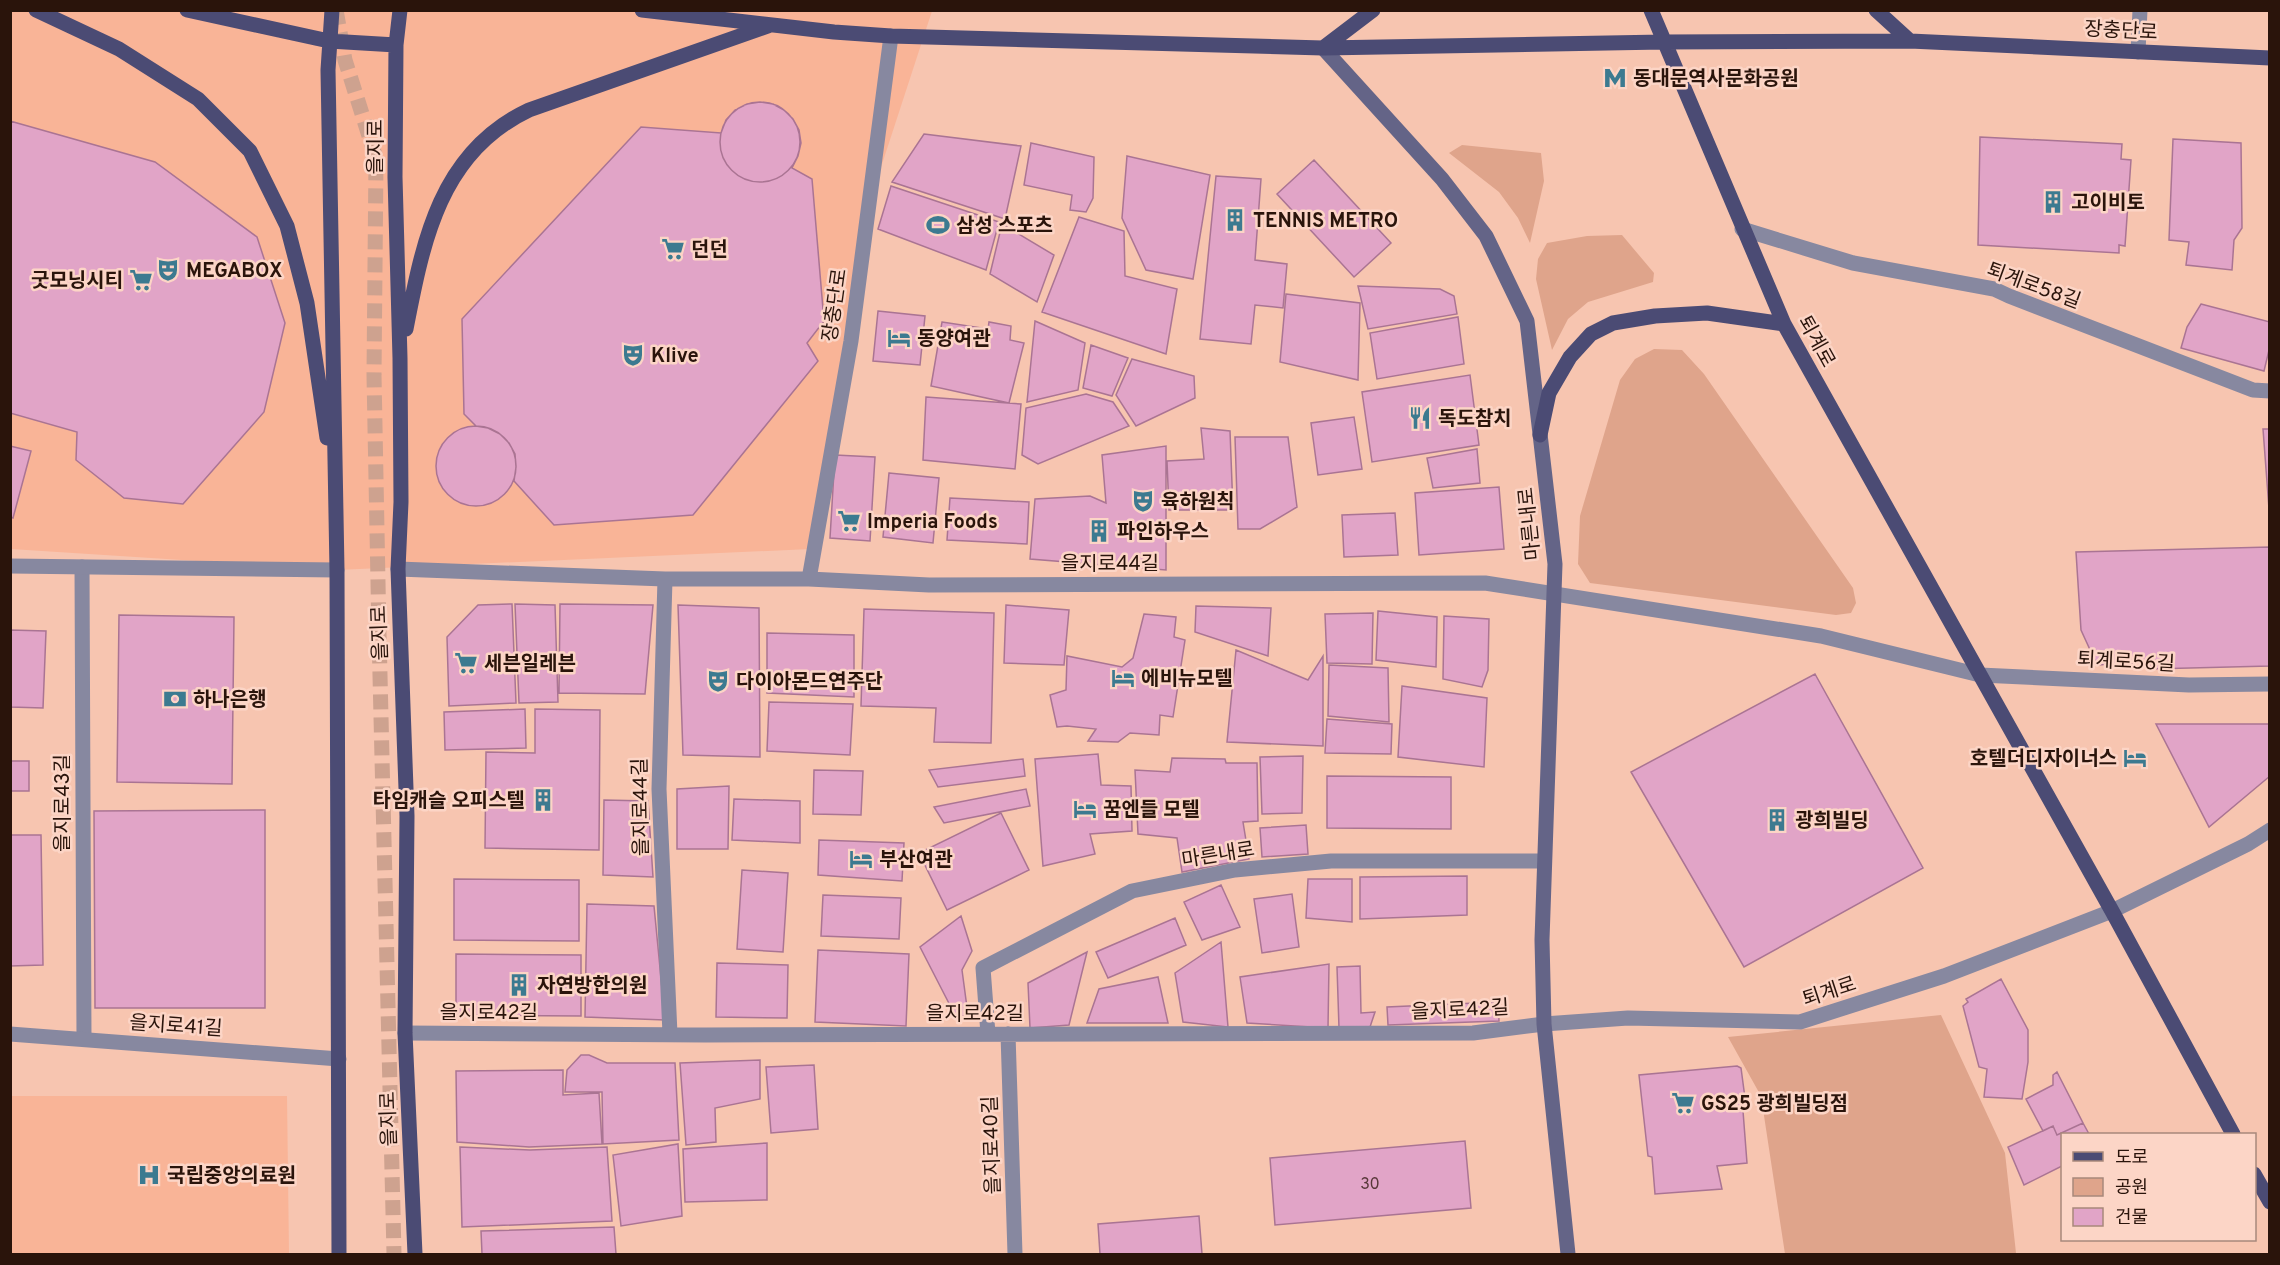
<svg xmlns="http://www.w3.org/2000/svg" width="2280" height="1265" font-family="Overpass,'Noto Sans KR',sans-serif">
<rect width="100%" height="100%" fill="#f7c5b0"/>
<path fill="#f9b497" d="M10,11H932L870,201L810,549L337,570L11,549Z
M11,1096H287L289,1254H11Z"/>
<path fill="#dfa48b" d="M1462,145L1541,153L1544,181L1530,243L1518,218L1499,192L1449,153Z
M1622,235L1654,273L1653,282L1588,302L1568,319L1552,350L1536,279L1538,259L1547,243L1587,236Z
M1654,349L1682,350L1704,374L1853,588L1856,603L1851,613L1836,615L1590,583L1578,564L1580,516L1620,380L1635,359Z
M1941,1015L2005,1153L2016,1253L1785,1254L1761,1096L1728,1037Z"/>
<path fill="#e1a4c7" stroke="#aa7493" stroke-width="1.5" d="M720 142a40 40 0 1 1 80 0a40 40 0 1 1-80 0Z
M760,102L773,104L784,110L793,119L799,130L801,143L798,156L792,168L812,179L824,321L807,343L818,361L693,515L554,525L514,481L516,467L515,454L509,443L500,434L488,428L476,426L464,414L462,319L641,127L721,133L726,120L735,110L747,104Z
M10,121L155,162L257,237L285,323L264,412L183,504L124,498L76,460L77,432L10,413Z
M924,134L1021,146L1005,219L892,182Z
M1980,137L2122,144L2121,159L2131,160L2125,246L2119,245V253L1978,245Z
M2173,139L2241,143L2242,228L2234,240L2232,270L2186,265L2189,242L2169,240Z
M1031,143L1094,157L1093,198L1086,212L1070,210L1072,195L1024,185Z
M1127,156L1210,175L1193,279L1146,270L1122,218Z
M1314,160L1391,243L1354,277L1277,194Z
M1216,176L1261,179L1255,260L1287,264L1283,308L1255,305L1251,344L1200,339Z
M891,186L999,222L986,270L878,229Z
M1079,217L1124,231L1125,276L1177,289L1166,354L1042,312Z
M1002,224L1054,255L1037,302L990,274Z
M1358,286L1440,289L1454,296L1457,314L1368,329Z
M1286,294L1360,303L1358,380L1280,362Z
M2201,304L2270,322V346L2264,371L2181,348L2187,327Z
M878,311L925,316L920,365L873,361Z
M1458,317L1464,364L1377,379L1370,333Z
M1035,321L1085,343L1078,390L1027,402Z
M942,322L988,329L989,322L1011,326L1010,340L1024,343L1009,403L931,386Z
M1091,345L1128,358L1112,396L1083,388Z
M1132,359L1194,376L1195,398L1136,426L1116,395Z
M1470,375L1479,445L1372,462L1362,392Z
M1086,394L1113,402L1129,426L1038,464L1022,455L1026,408Z
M926,397L1021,404L1015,469L923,460Z
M1354,417L1362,469L1318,475L1311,423Z
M436 466a40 40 0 1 1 80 0a40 40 0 1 1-80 0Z
M1201,428L1230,431L1233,510H1169L1167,461L1204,459Z
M2263,429H2270V522Z
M1235,437H1288L1297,507L1260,529H1238Z
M10,446L31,451L13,518L10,517Z
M1166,446V570L1030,559L1035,499L1090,496L1106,503L1102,455Z
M1477,449L1480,483L1433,488L1427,458Z
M835,455L875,457L870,541L830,538Z
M889,473L939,478L933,543L883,537Z
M1499,487L1504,549L1419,555L1415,493Z
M950,498L1029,502L1027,544L947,540Z
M1395,513L1398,555L1344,557L1342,515Z
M2270,547V666L2150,669L2151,662L2097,665L2081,630L2076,552Z
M512,604L516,703L449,706L447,637L478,605Z
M515,604L555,605L558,702L519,703Z
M560,604L653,605L645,694L559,693Z
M678,605L759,608L760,757L683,755Z
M1006,605L1069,610L1064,665L1004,663Z
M1196,606L1271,608L1268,656L1195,632Z
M864,609L994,613L991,743L934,742L936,708L861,706Z
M1378,611L1437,617L1436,667L1376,660Z
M1373,613L1372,664L1327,663L1325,614Z
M1144,614L1176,617L1174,637L1185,640L1173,717L1160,715L1159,735L1130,733L1118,742L1088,741L1096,729L1067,726L1057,727L1050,695L1066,690L1067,656L1122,667L1133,658Z
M119,615L234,617L232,784L117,782Z
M1444,616L1489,619L1488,670L1482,687L1443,679Z
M10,630L46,631L43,708L10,707Z
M767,633L854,635V697L767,693Z
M1236,650L1308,680L1323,656V746L1227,742Z
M1329,665L1388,668L1389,722L1328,716Z
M1815,674L1923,868L1744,967L1631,772Z
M1402,686L1487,698L1484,767L1398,757Z
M769,702L853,704L850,755L767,751Z
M525,709L526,748L445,750L444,712Z
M535,709L600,710L599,850L485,848L486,752L535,753Z
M1327,719L1392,724L1391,754L1325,753Z
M2156,724H2270V776L2209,827Z
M1098,754L1101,785L1131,786L1132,831L1090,834L1095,854L1043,866L1035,759Z
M1303,756L1302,813L1262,814L1260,757Z
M1172,758L1225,759L1226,763H1257L1258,821L1243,822L1249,859L1182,872L1177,838L1138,834L1135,770L1170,772Z
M1023,759L1025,776L938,787L929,770Z
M10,761H29V791H10Z
M814,770L863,771L861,815L813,814Z
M1327,776L1451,777V829L1327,828Z
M729,786L728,849H677V789Z
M1026,789L1030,806L944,823L934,807Z
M734,799L800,801V843L732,840Z
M604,800L648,801L653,877L603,875Z
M265,810V1008H95L94,811Z
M1001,813L1029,870L947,910L919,853Z
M1306,825L1308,854L1262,857L1260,828Z
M10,835H41L43,965L10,966Z
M819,840L904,843L902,881L818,875Z
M742,870L788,873L783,952L737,949Z
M1467,876V915L1360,919V877Z
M454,879L579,880V941L454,940Z
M1308,879H1352V922L1306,918Z
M1221,885L1240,927L1202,940L1184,902Z
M1292,894L1299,947L1262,953L1254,899Z
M823,895L901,898L899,939L821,936Z
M587,904L654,906L665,1020L585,1017Z
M961,916L972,951L962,970L968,1015L956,1017L920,947Z
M1175,918L1186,945L1108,978L1096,952Z
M1221,942L1228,1027L1183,1022L1175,973Z
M818,950L909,954L906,1026L815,1022Z
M1087,952L1069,1025L1030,1028L1028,983Z
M456,954L581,955V1016L456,1015Z
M717,963L788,965L787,1018L716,1017Z
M1329,964L1328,1028L1247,1023L1240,977Z
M1360,966L1361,1013L1375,1012L1370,1027L1339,1028L1337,967Z
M1158,977L1168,1023H1087L1099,989Z
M2001,979L2028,1030V1062L2022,1099L1984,1097L1987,1069L1979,1067L1963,1006L1968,1002L1966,999Z
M1498,1002L1499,1021L1388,1025L1387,1007Z
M581,1055H589L607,1063H675L679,1140L603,1144L602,1092H565L567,1070Z
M760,1060V1099L715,1108L716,1142L686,1145L680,1063Z
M814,1065L818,1129L771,1133L766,1067Z
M1737,1066L1741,1068L1745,1098H1742L1747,1163L1717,1166L1722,1189L1655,1194L1652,1157L1648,1156L1639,1075Z
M563,1070V1095L599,1093L602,1144L529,1147L457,1142L456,1071Z
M2057,1072L2083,1123L2057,1135L2053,1126L2043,1131L2026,1099L2053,1085V1075Z
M2083,1123L2089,1134H2062V1166L2024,1185L2008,1147L2053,1126L2057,1135Z
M1465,1141L1471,1208L1275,1225L1270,1158Z
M767,1143V1200L685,1202L683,1149Z
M678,1144L682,1216L621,1226L613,1155Z
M460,1147L530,1150L607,1147L612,1221L462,1227Z
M1199,1216L1202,1254H1100L1098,1224Z
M614,1227L616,1254H482L481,1231Z"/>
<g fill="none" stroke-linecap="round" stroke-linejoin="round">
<path stroke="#cea28f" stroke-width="15" stroke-dasharray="15 8" stroke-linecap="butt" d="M336,10L345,60L376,158L374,375L379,634L394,1254"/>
<path stroke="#8788a0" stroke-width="15" d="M82,567L84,1039"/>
<path stroke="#8788a0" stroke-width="15" d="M2138,52L2140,10
M1742,229L1853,263L1994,289L2009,296L2253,390L2270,391
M10,566L337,570
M398,569L665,579H809L929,585L1485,583L1821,636L1980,675L2189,685L2270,684
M665,579L659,789L670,1034
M809,579L851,341L891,36
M405,1033L706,1035L1473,1033L1544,1024L1628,1018L1800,1022L1944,976L2112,911L2248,844L2270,830
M10,1034L339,1059
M988,1034L983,968L1132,891L1235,870L1331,861H1544
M1008,1034L1015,1254"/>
<path stroke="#646487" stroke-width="15" d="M1323,48L1442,179L1486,236L1527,321L1555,564L1542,940L1544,1024L1568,1254"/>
<path stroke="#4b4b74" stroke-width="15" d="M36,10L119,49L198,99L250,151L287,226L307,303L327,438
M187,10L329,41L396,45
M332,10L328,70L337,570L339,1254
M400,10L396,45L395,177L400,358L401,502L398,569L407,816L405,1033L415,1254
M642,10L834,32L891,36L1323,48L1663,42L1910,41L2270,58
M1651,10L1784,324L2112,911L2233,1134
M1876,10L1910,41
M1323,48L1373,10
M406,329C423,241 440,152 529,110L768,26
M1540,435L1549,393L1570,357L1591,334L1613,323L1655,316L1707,313L1784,324
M2254,1174L2270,1202"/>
</g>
<defs>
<g id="metro-bare" transform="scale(1.8)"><path d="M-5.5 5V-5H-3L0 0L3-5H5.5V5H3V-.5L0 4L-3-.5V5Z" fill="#3c7a90" stroke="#fcd5c6" stroke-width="2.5" paint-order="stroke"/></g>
<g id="building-bare" transform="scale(1.8)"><path d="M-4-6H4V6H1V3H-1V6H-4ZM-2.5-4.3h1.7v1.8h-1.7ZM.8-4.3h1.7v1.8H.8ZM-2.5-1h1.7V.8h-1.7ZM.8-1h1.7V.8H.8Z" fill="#3c7a90" stroke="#fcd5c6" stroke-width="2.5" paint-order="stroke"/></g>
<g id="stadium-bare" transform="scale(1.8)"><path d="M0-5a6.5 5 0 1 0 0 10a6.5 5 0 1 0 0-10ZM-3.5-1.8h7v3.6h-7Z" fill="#3c7a90" stroke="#fcd5c6" stroke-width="2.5" paint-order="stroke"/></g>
<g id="supermarket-bare" transform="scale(1.8)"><path d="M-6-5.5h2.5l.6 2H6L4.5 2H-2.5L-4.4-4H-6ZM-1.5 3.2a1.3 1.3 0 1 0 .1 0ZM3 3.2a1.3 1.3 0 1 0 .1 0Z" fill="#3c7a90" stroke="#fcd5c6" stroke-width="2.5" paint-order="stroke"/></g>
<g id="theatre-bare" transform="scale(1.8)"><path d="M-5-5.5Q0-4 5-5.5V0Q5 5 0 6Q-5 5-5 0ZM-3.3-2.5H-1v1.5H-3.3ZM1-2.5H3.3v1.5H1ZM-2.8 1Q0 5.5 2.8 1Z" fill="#3c7a90" stroke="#fcd5c6" stroke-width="2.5" paint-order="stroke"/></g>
<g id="hotel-bare" transform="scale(1.8)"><path d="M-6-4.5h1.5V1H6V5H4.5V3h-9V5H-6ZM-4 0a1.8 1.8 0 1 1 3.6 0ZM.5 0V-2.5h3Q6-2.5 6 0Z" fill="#3c7a90" stroke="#fcd5c6" stroke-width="2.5" paint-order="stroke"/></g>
<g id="restaurant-bare" transform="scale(1.8)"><path d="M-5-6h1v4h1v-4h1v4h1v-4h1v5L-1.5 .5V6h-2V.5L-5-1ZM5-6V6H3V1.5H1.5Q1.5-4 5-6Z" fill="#3c7a90" stroke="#fcd5c6" stroke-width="2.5" paint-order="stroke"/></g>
<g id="bank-bare" transform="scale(1.8)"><path d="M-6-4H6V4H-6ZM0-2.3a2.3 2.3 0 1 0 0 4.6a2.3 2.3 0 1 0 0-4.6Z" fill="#3c7a90" stroke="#fcd5c6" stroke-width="2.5" paint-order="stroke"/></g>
<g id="hospital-bare" transform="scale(1.8)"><path d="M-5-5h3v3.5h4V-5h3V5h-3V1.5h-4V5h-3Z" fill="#3c7a90" stroke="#fcd5c6" stroke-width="2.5" paint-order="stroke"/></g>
</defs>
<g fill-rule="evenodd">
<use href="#metro-bare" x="1615" y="78"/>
<use href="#building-bare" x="2053" y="202"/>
<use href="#building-bare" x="1235" y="220"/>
<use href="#stadium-bare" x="938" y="225"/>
<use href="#supermarket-bare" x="673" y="249"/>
<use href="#theatre-bare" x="168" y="270"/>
<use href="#supermarket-bare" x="141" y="280"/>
<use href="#hotel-bare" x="899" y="338"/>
<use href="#theatre-bare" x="633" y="355"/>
<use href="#restaurant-bare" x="1420" y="418"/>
<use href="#theatre-bare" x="1143" y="501"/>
<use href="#supermarket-bare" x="849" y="521"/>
<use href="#building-bare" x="1099" y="531"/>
<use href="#supermarket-bare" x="466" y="663"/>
<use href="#hotel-bare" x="1123" y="678"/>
<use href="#theatre-bare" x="718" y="681"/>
<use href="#bank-bare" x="175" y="699"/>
<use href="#hotel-bare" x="2135" y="758"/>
<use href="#building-bare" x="543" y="800"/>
<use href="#hotel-bare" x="1085" y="809"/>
<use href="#building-bare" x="1777" y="820"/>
<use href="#hotel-bare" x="861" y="859"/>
<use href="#building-bare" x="519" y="985"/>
<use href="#supermarket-bare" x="1683" y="1103"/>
<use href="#hospital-bare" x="149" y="1175"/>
</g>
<g text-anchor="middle" stroke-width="5" stroke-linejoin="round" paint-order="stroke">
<g font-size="16" fill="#58383a">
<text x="1370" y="1189">30</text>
</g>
<g font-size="20" fill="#2a140b" stroke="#fcd5c6">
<text transform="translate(2121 30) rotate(3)" y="7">장충단로</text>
<text transform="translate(375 147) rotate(-90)" y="7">을지로</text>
<text transform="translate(2034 285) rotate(20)" y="7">퇴계로58길</text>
<text transform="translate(834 305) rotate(-82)" y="7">장충단로</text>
<text transform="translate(1817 341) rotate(61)" y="7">퇴계로</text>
<text transform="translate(1529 524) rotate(-96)" y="7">마른내로</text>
<text x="1110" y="570">을지로44길</text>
<text transform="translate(379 633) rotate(-92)" y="7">을지로</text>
<text transform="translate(2126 661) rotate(3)" y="7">퇴계로56길</text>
<text transform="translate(62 803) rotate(-90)" y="7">을지로43길</text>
<text transform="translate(640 807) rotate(-91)" y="7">을지로44길</text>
<text transform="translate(1218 854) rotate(-9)" y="7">마른내로</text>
<text transform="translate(1829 991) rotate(-18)" y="7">퇴계로</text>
<text transform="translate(1460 1009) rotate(-3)" y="7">을지로42길</text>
<text x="489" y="1019">을지로42길</text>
<text x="975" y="1020">을지로42길</text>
<text transform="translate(176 1025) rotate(4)" y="7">을지로41길</text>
<text transform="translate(388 1119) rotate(-92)" y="7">을지로</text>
<text transform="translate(991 1145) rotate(-92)" y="7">을지로40길</text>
</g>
<g font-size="20" font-weight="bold" fill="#2a140b" stroke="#fcd5c6" text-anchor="start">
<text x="1633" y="85">동대문역사문화공원</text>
<text x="2071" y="209">고이비토</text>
<text x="1253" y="227">TENNIS METRO</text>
<text x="956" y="232">삼성 스포츠</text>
<text x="691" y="256">던던</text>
<text x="186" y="277">MEGABOX</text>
<text x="123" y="287" text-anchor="end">굿모닝시티</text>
<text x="917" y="345">동양여관</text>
<text x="651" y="362">Klive</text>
<text x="1438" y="425">독도참치</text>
<text x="1161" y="508">육하원칙</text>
<text x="867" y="528">Imperia Foods</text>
<text x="1117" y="538">파인하우스</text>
<text x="484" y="670">세븐일레븐</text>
<text x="1141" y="685">에비뉴모텔</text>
<text x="736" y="688">다이아몬드연주단</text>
<text x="193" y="706">하나은행</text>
<text x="2117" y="765" text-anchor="end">호텔더디자이너스</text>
<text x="525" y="807" text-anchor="end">타임캐슬 오피스텔</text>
<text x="1103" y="816">꿈엔들 모텔</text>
<text x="1795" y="827">광희빌딩</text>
<text x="879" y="866">부산여관</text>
<text x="537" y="992">자연방한의원</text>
<text x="1701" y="1110">GS25 광희빌딩점</text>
<text x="167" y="1182">국립중앙의료원</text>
</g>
</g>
<rect width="2280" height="1265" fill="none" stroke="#2a140b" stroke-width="24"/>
<rect x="2061" y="1133" width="195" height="108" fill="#fcd5c6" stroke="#a8887b" stroke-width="1.5"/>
<rect x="2073" y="1152" width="30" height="9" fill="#4b4b74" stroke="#a8887b" stroke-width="1.5"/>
<text x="2115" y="1163" font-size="18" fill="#2a140b">도로</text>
<rect x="2073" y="1178" width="30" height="18" fill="#dfa48b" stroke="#a8887b" stroke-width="1.5"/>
<text x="2115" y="1193" font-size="18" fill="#2a140b">공원</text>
<rect x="2073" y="1208" width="30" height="18" fill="#e1a4c7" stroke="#a8887b" stroke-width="1.5"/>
<text x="2115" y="1223" font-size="18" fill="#2a140b">건물</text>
</svg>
